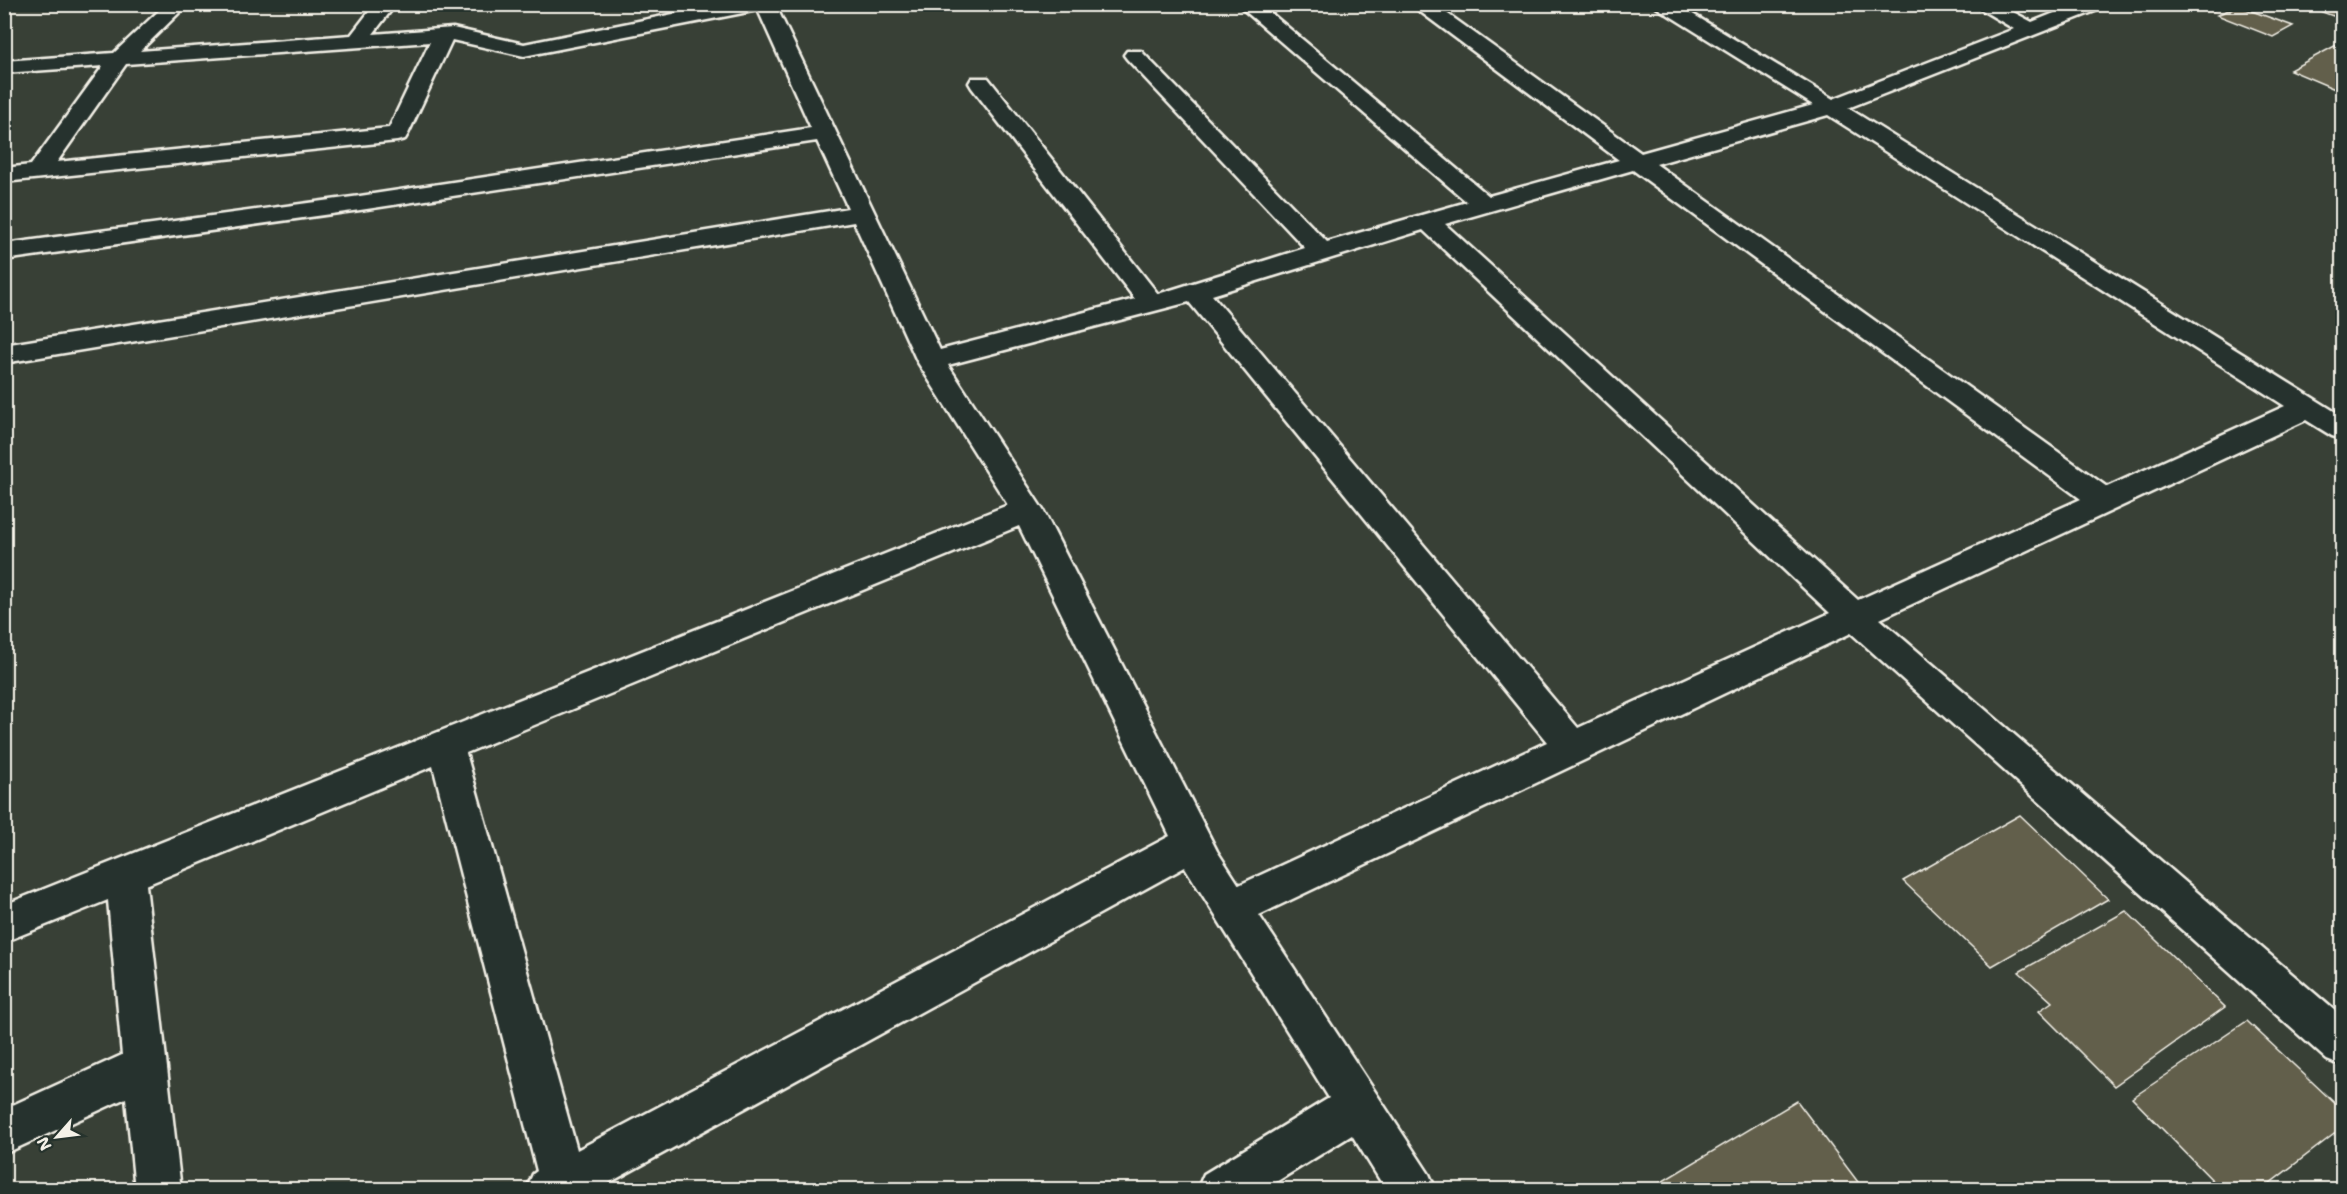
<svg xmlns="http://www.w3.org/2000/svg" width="2347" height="1194" font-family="'Shantell Sans',sans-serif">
<rect width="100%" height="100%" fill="#384036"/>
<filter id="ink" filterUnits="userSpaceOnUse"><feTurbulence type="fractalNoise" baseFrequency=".0167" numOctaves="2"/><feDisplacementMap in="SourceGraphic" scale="12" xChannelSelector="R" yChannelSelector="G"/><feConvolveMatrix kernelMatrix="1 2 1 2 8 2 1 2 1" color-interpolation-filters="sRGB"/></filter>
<g filter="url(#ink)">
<path fill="#625e4b" stroke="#f4f1e8" stroke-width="1.5" d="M2197,4H2229L2213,11Z
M2308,4H2342V11L2333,16L2306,6Z
M2238,6L2293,26L2273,37L2217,15Z
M2342,42V92L2290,70Z
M2020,815L2108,899L1992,966L1903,881Z
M2126,911L2225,1007L2114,1086L2039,1011L2052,1002L2019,972Z
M2247,1021L2342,1110V1128L2261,1190H2222L2132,1098Z
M1797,1101L1864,1190H1648Z"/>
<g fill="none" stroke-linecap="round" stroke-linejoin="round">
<g stroke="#f4f1e8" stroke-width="5">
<path id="minor" d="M166,4H188L140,51L351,35L375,4H396L373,34L453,28L524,44L723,4H775L940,350L1135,299L972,88L969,83L972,78H988L1158,294L1305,248L1127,59L1124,55L1127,51H1141L1327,242L1467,202L1237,4H1260L1489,196L1619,160L1410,4H1434L1641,153L1813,105L1651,4H1676L1833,99L2014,29L1972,4H1998L2032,22L2077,4H2106L2103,8L1848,108L2342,416V439L2332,436L2306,420L1880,619L2342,1017V1066L2327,1060L1851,633L1259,915L1429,1174L1436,1190H1386L1352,1135L1263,1190H1197L1204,1174L1329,1098L1185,867L596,1190H526L533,1174L537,1171L433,766L146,885L181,1190H135L126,1098L4,1154V1109L122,1055L108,900L4,942V905L1008,505L917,361L854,222L4,363V345L848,208L817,141L360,210L4,260V244L360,196L811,128L758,10L524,56L452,40L408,134L405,139L397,141L4,182V168L31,165L103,66L4,73V61L114,53ZM430,42L389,128L57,162L126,64ZM1828,115L2285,406L2107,487L1656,164ZM1633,170L2081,499L1858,600L1445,224ZM1423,230L1830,613L1578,728L1212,295ZM1189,302L1547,742L1239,885L1217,851L1043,510L948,365ZM1019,526L1170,836L577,1150L466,753Z"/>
</g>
<use href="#minor" fill="#26332d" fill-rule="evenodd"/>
</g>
</g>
<rect width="2347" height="1194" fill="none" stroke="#26332d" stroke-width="24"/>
<rect x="12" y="12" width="2323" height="1170" fill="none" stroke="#f4f1e8" stroke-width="2" filter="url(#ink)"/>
<g transform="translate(57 1137) rotate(242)" stroke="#26332d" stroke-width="4.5" paint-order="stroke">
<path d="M0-4.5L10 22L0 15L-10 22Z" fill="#f4f1e8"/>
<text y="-9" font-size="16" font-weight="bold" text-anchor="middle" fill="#f4f1e8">N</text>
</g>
</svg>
